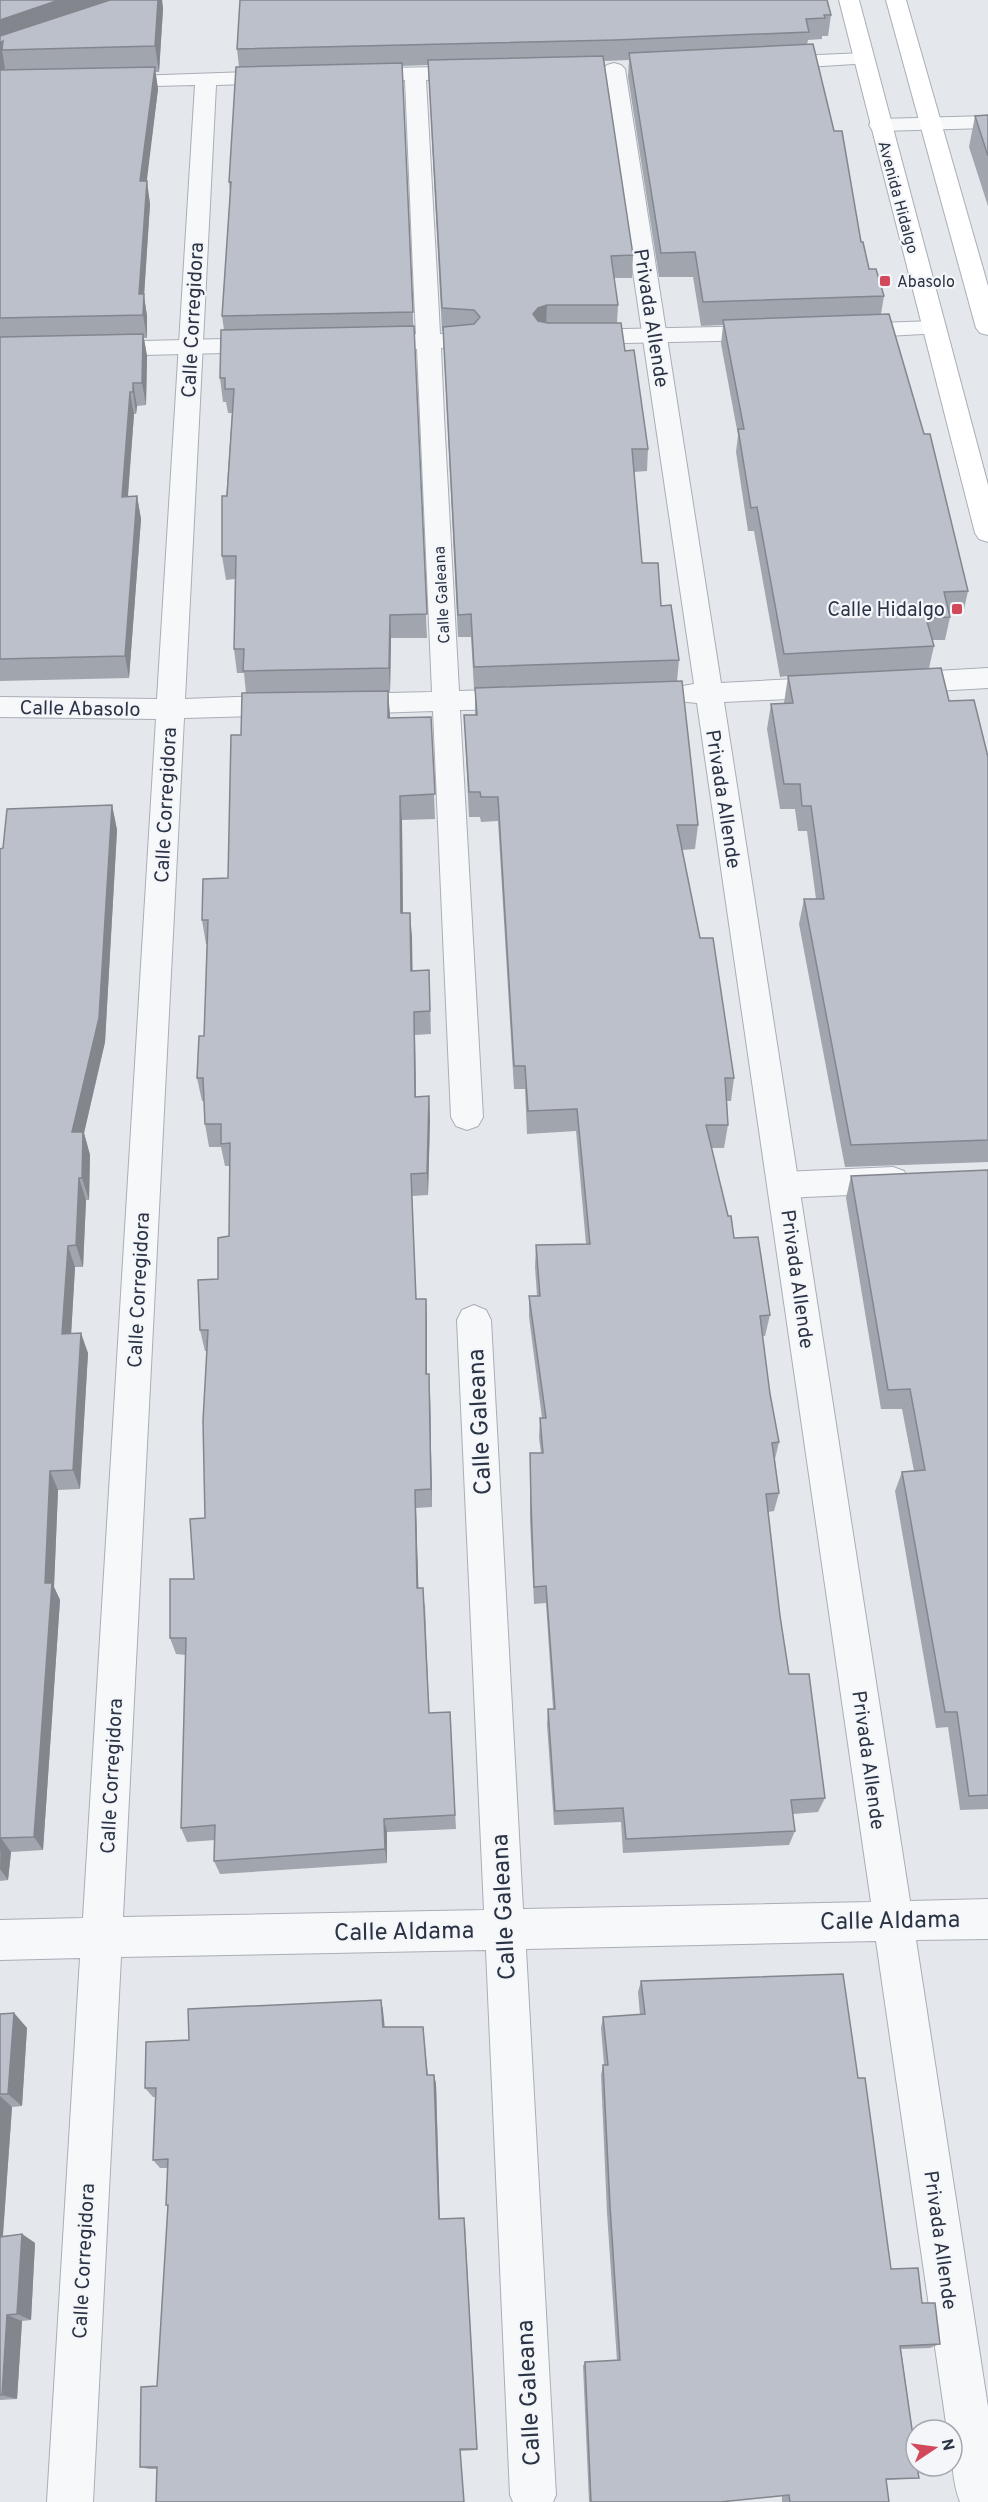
<svg xmlns="http://www.w3.org/2000/svg" width="988" height="2502" font-family="Overpass,sans-serif">
<rect width="100%" height="100%" fill="#e4e7ec"/>
<g fill="none" stroke-linecap="round" stroke-linejoin="round">
<g stroke="#a9aeb7" stroke-width="2">
<path id="pedestrian" d="M426,288L434,290L438,295L440,334L466,333L474,335L478,340L474,345L441,348L444,417L441,422L432,425L423,422L420,417L417,349L369,350L361,348L357,343L361,338L416,334L414,295L418,290Z
M934,321L942,323L946,328L942,333L849,338L841,336L837,331L841,326L849,324Z
M767,326L775,328L779,333L775,338L767,340L579,344L571,342L567,337L571,332L579,330Z
M266,338L274,340L278,345L274,350L266,352L102,356L94,354L90,349L94,344L102,342Z
M893,1167L904,1171L909,1180L904,1189L893,1193L784,1198L773,1194L768,1185L773,1176L784,1172Z"/>
</g>
<g stroke="#a9aeb7" stroke-width="2">
<path id="minor" d="M864,53L871,55L874,59L871,63L773,69L766,67L762,63L766,59L773,57Z
M614,63L621,65L625,69L721,683L830,677L840,680L844,687L840,694L830,697L724,702L910,1901L988,1899V1939L916,1940L988,2407V2502H960C951,2479 952,2455 952,2430H947L876,1941L526,1949L556,2495L553,2502H513L510,2495L486,1950L121,1957L93,2502H47L80,1958L0,1960V1920L83,1918L156,719L0,717V697L157,699L195,85L113,87L106,85L102,81L106,77L280,71L287,73L291,77L287,81L280,83L216,85L185,699L288,695L298,698L302,705L298,712L288,715L184,718L123,1917L484,1910L457,1320L462,1310L474,1305L486,1310L491,1320L523,1909L871,1902L697,703L677,701L673,694L677,687L694,684L603,69L607,65Z
M472,66L479,68L483,72L479,76L426,80L438,295L434,300L426,302L418,300L414,295L405,80L352,79L348,75L352,71L359,69Z
M988,116V128L880,131L872,130L869,125L872,120L880,119Z
M432,409L441,412L444,417L459,691L519,689L529,692L533,699L529,706L519,709L460,710L483,1117L478,1126L467,1130L456,1126L451,1117L433,711L345,714L335,711L331,704L335,697L345,694L432,692L420,417L423,412Z
M988,668V688L900,693L890,690L886,683L890,676L900,673Z"/>
</g>
<g stroke="#a9aeb7" stroke-width="2">
<path id="secondary" d="M839,0H859L988,485V542L979,539L975,533Z
M886,0H906L988,286V335L980,333L976,328Z"/>
</g>
<use href="#pedestrian" fill="#f7f8fa" fill-rule="evenodd"/>
<use href="#minor" fill="#f7f8fa" fill-rule="evenodd"/>
<use href="#secondary" fill="#fff" fill-rule="evenodd"/>
</g>
<path fill="#a1a5ae" d="M0,0H162L163,9L159,72H155L158,89L146,181L150,204L144,296L147,316V338H144L147,356L146,405L137,406L136,414H134L128,497L137,496L141,519L129,678L0,681Z
M831,15L828,36H822V39L808,40L807,45L869,269L884,296L881,314L968,591L963,614H950V617L945,640H932L934,646L929,668L949,701L988,757V1162L845,1167L799,924L804,899H816L807,831H798L795,809H780L767,729L771,704L784,703L788,676L780,677L754,531H748L736,452L738,435L721,344L723,325L701,326L693,277H659L628,77L629,60L604,61L633,255L632,278H614L618,305L617,323L625,351L648,449L647,471L634,472L642,563L661,606L679,660L677,681L698,825L695,849L682,850L700,938L734,1078L731,1101H727L728,1125L724,1148H711L734,1238L770,1315L765,1336H762L770,1394L779,1442L775,1459L779,1493L774,1511L768,1512L780,1616L789,1674L825,1798L818,1812L793,1814L795,1831L789,1845L623,1853L621,1822L554,1825L547,1724L548,1709H553L546,1603L534,1604L530,1520V1453H541L539,1438L540,1418H542L529,1317V1296H537L535,1267L536,1245L586,1244L576,1131L527,1134L525,1089H514L498,821L481,822L480,817H469L464,715H475V689H474L471,637H458L443,331H442L428,65L402,66L427,638H391L390,692H388L390,718L431,717L435,819L402,820L403,913L412,937V971L429,970L431,1034L415,1035L416,1097L429,1096L430,1119L428,1195L412,1196L416,1299L427,1320V1374L430,1394L432,1507L416,1508L418,1588L425,1605L429,1713L450,1712L456,1829L387,1832V1863L220,1874L214,1861L215,1840L187,1842L181,1828L186,1655L176,1654L170,1638L194,1579L205,1518L207,1351H205L200,1330L218,1279L229,1236L230,1166H225L221,1147H209L205,1124L204,1101H202L197,1078L204,1036L207,944H206L202,920L228,878L241,735L246,693L244,673H237L234,649L235,579L226,580L222,556L232,413H228L226,402H223L220,378L224,330L222,316L230,193L229,182L239,67L237,49Z
M988,115V206L969,147L975,116Z
M112,805L117,830L105,1042L84,1133L90,1155L89,1200H86L83,1267H75L71,1333L88,1353L80,1489L58,1490L54,1587L60,1600L43,1850L11,1852L8,1880L0,1881V849L3,848Z
M988,1170V1809L960,1810L948,1727L936,1728L895,1491L902,1472L914,1471L902,1409H881L846,1198L851,1176Z
M641,1981L858,2078L891,2269L922,2303L940,2344L930,2348L901,2349L919,2478L886,2480L889,2502H782V2496L721,2502H589L583,2366L585,2362L617,2361L607,2213L601,2075L603,2065H604L601,2028L603,2017L640,2015L638,1992Z
M381,2000L383,2011L385,2027H423L428,2075H434L436,2084L440,2219L465,2225L477,2450L157,2469H149L140,2467L157,2386L168,2207L166,2205L168,2168H160L153,2160L156,2097H153L145,2088L189,2040Z
M14,2013L27,2028L22,2106L12,2107L3,2236L22,2234L35,2243L31,2320L22,2321L17,2399L0,2400V2014Z"/>
<path fill="#83868d" d="M59,0H137L2,50L5,68L0,73V20Z
M158,0H162L163,9L159,72L155,46Z
M155,67L158,89L144,204L140,181Z
M147,181L150,204L144,296L147,316V338L143,315V307V316L139,294Z
M547,305L546,328L533,337V314L538,308Z
M143,334L147,356L146,405L142,383Z
M133,383L137,406L136,414L133,392Z
M130,392L134,414L126,519L122,497Z
M137,496L141,519L129,678L125,656Z
M390,615L391,638L390,692L389,668Z
M388,691L390,716L389,743L388,718Z
M400,796L402,820L403,937L401,913Z
M112,805L117,830L105,1042L84,1133L90,1155L89,1200L82,1178L72,1132Z
M410,913L412,937L413,995L411,971Z
M414,1012L415,1035L416,1120L415,1097Z
M429,1096L430,1119L428,1195L427,1173Z
M79,1178L86,1200L83,1267L76,1245Z
M68,1246L75,1267L70,1354L62,1334Z
M426,1299L427,1320V1394L426,1374Z
M81,1333L88,1353L80,1489L73,1470Z
M429,1374L430,1394L432,1507L431,1489Z
M50,1471L58,1490L54,1587L60,1600L43,1850L34,1837Z
M415,1490L416,1508L419,1606L417,1588Z
M384,1819L387,1832V1863L385,1849Z
M1,1838L11,1852L8,1880L0,1869Z
M381,2000L383,2011L385,2038L383,2027Z
M14,2013L27,2028L22,2106L8,2094Z
M434,2075L436,2084L440,2226L439,2219Z
M0,2096L12,2107L2,2246L0,2245Z
M22,2234L35,2243L31,2320L17,2314Z
M7,2315L22,2321L17,2399L2,2395Z"/>
<path fill="#bbc0ca" stroke="#83868d" stroke-width="1.5" d="M0,0H59L0,20Z
M110,0H158L155,46L2,50L3,41L0,43V36Z
M240,0H827L831,15H824L825,18L806,19L809,32L615,40L237,49Z
M813,44L834,131H842L861,242H863L869,269H876L884,296L703,302L695,252L661,253L629,53Z
M603,56L633,255L611,256L618,305H547L538,308L533,314L538,321L548,323H621L625,351L634,350L648,449H632L642,563H658L661,606L671,605L679,660L474,667L471,614L458,615L443,327L474,324L480,317L474,310L442,308L428,60Z
M402,63L413,312L222,316L231,182H229L236,67Z
M155,67L140,181H147L139,294H144L143,315L0,318V70Z
M988,115V156L975,116Z
M889,314L924,434H930L968,591L944,592L950,617L926,618L934,646L784,654L757,507L751,508L738,429H744L723,320Z
M414,326L427,614L390,615L389,668L243,671L244,649H234L236,556H222V496H227L234,389H225V378H220L221,330Z
M143,334L142,383H133V392H130L122,497L137,496L125,656L0,659V337Z
M941,668L949,701L974,700L988,757V1140L851,1145L804,899H824L811,806H802L800,784H784L771,704L793,703L788,676Z
M682,681L698,825H677L700,938H713L734,1078H725L728,1125H706L728,1216H731L734,1238L758,1237L770,1315L760,1316L770,1394L779,1442L772,1443L779,1493L766,1494L780,1616L789,1674H809L825,1798L791,1800L795,1831L626,1839L623,1808L555,1811L548,1709H555L546,1586L534,1587L531,1502L530,1453H543L540,1418H546L529,1296H540L536,1245L590,1244L577,1109L528,1111L525,1066H514L498,797H481L480,792H469L464,715H477L475,688Z
M388,691V718L431,717L435,794L400,796L401,913H410L411,971L429,970L430,1011L414,1012L415,1097L429,1096L427,1173L411,1174L416,1299H426V1374H429L431,1489L415,1490L417,1588H423L429,1713L450,1712L455,1815L384,1819L385,1849L214,1861L215,1825L181,1828L186,1638H170V1579H194L190,1519L205,1518L203,1421L208,1330H200L198,1280L218,1279V1238L229,1236L230,1143L221,1144V1124H205L203,1078H197L199,1036H204L208,920H202L203,879L228,878L231,735H241L242,693Z
M112,805L99,1018L72,1132H83L82,1178H79L76,1245L68,1246L62,1334L81,1333L73,1470L50,1471L45,1583H52L34,1837L1,1838L0,1852V849L3,848L7,809Z
M988,1170V1795L969,1796L957,1712H945L902,1472L925,1470L910,1389L888,1390L851,1176Z
M843,1974L858,2078H865L891,2269L918,2268L922,2303H935L940,2344L900,2346L916,2457V2466H917L919,2478L886,2479L889,2502H790L789,2495L720,2502H591L585,2362L620,2360L610,2206L603,2065H608L603,2017L645,2014L641,1981Z
M381,2000L383,2027H423L427,2075H434L439,2219L464,2218L477,2449H460L464,2502H156L157,2467H140L141,2387L157,2386L168,2205H166L168,2159L153,2160L156,2088H145L146,2042L189,2040L188,2009Z
M14,2013L8,2094H0V2014Z
M22,2234L17,2314L7,2315L2,2395H0V2237Z"/>
<g fill="#d1495b" stroke="#f4f6f9" stroke-width="2">
<rect x="879" y="275" width="12" height="12" rx="3"/>
<rect x="951" y="603" width="12" height="12" rx="3"/>
</g>
<g text-anchor="middle" stroke-width="4.5" stroke-linejoin="round" paint-order="stroke">
<g font-size="16" fill="#2b3445" stroke="#f4f6f9">
<text transform="translate(899 197) rotate(75)" y="6">Avenida Hidalgo</text>
<text transform="translate(441 595) rotate(-93)" y="6">Calle Galeana</text>
</g>
<g font-size="16" fill="#2b3445" stroke="#f4f6f9" text-anchor="start">
<text x="897" y="287">Abasolo</text>
</g>
<g font-size="20" fill="#2b3445" stroke="#f4f6f9">
<text transform="translate(652 318) rotate(81)" y="7">Privada Allende</text>
<text transform="translate(192 320) rotate(-87)" y="7">Calle Corregidora</text>
<text transform="translate(80 708) rotate(1)" y="7">Calle Abasolo</text>
<text transform="translate(724 799) rotate(81)" y="7">Privada Allende</text>
<text transform="translate(165 805) rotate(-87)" y="7">Calle Corregidora</text>
<text transform="translate(798 1279) rotate(82)" y="7">Privada Allende</text>
<text transform="translate(138 1290) rotate(-87)" y="7">Calle Corregidora</text>
<text transform="translate(869 1760) rotate(82)" y="7">Privada Allende</text>
<text transform="translate(111 1776) rotate(-87)" y="7">Calle Corregidora</text>
<text transform="translate(941 2240) rotate(82)" y="7">Privada Allende</text>
<text transform="translate(83 2261) rotate(-87)" y="7">Calle Corregidora</text>
</g>
<g font-size="20" fill="#2b3445" stroke="#f4f6f9" text-anchor="end">
<text x="945" y="616">Calle Hidalgo</text>
</g>
<g font-size="24" fill="#2b3445" stroke="#f4f6f9">
<text transform="translate(479 1422) rotate(-93)" y="8">Calle Galeana</text>
<text transform="translate(503 1907) rotate(-93)" y="8">Calle Galeana</text>
<text transform="translate(890 1920) rotate(-1)" y="8">Calle Aldama</text>
<text transform="translate(404 1931) rotate(-1)" y="8">Calle Aldama</text>
<text transform="translate(528 2393) rotate(-93)" y="8">Calle Galeana</text>
</g>
</g>
<g transform="translate(934 2448) rotate(77)"><circle r="28" fill="#f4f6f9" stroke="#a4a8b1" stroke-width="1.5"/>
<path d="M0-4.5L10 22L0 15L-10 22Z" fill="#d1495b"/>
<text y="-9" font-size="16" font-weight="bold" text-anchor="middle" fill="#2b3445">N</text>
</g>
</svg>
